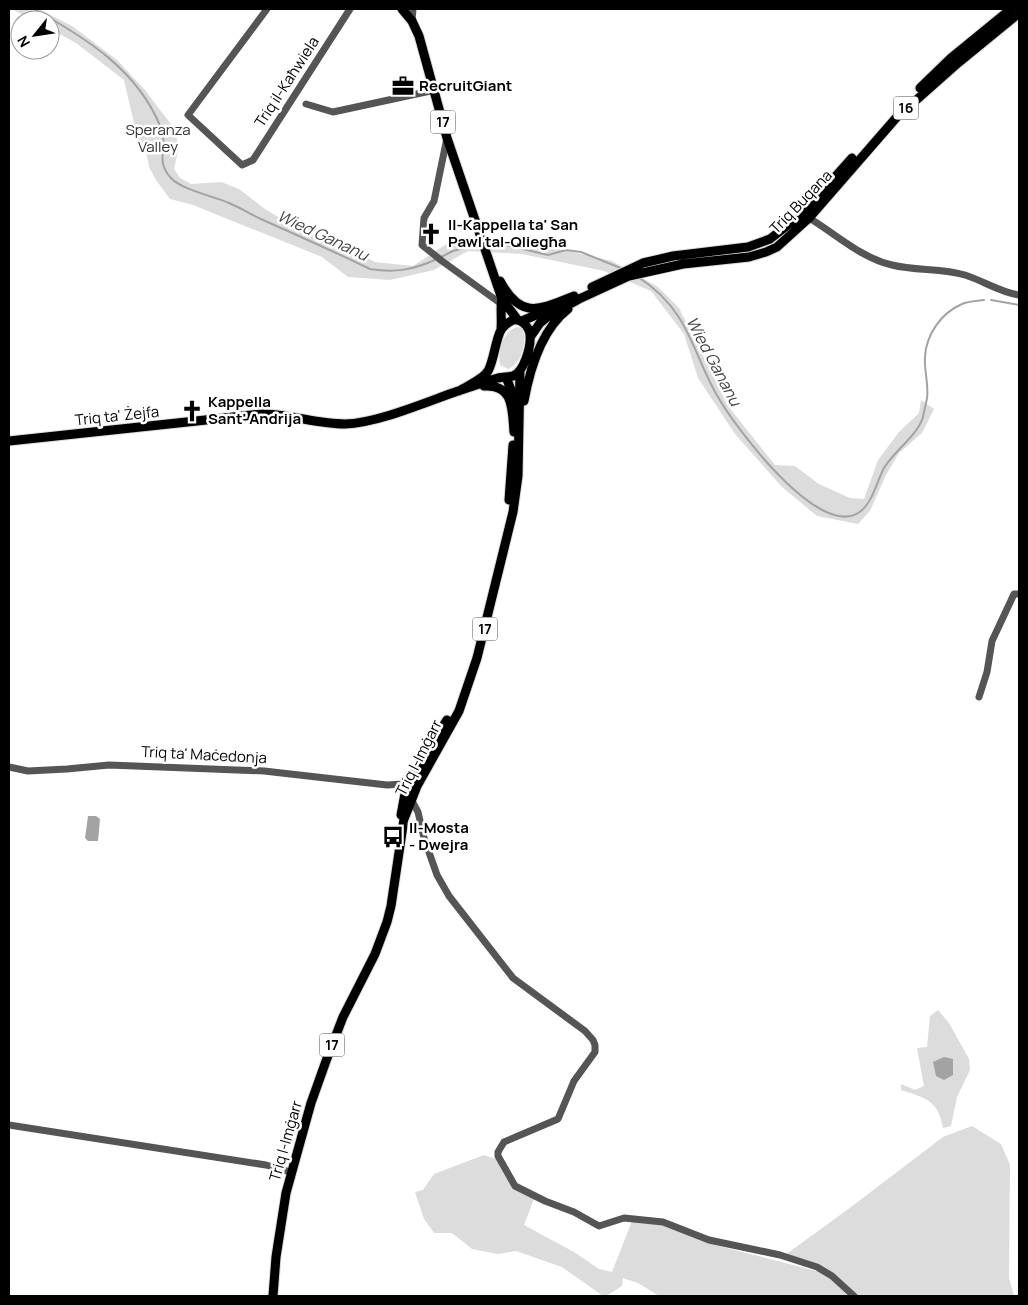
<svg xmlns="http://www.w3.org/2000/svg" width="1028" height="1305" font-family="Manrope,sans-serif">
<rect width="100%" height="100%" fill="#fff"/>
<path fill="#dcdcdc" d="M12,9H39L72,26L117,60L145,90L176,131L178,151L174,169L180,178L191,184L221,182L239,189L265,209L295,227L314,231L375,262L413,266L448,243L520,240L612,261L658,287L679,308L728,406L775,465L795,466L819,484L850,498L864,499L878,460L899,432L919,413L921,400L934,409L922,433L899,453L886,475L870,511L858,524L817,516L782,487L735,434L698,378L684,334L651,291L604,271L522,254L468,251L434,270L390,280L348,277L322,257L193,205L170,199L156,180L149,167L147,156L137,136L124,80L76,43L50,29V20H32Z
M517,327L522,328C528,340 522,364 508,369L500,365C497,352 503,331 517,327Z
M938,1010L949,1023L969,1059L970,1070L957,1097L951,1126L943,1128C938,1100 926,1098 901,1090V1084L915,1090L924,1086L917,1048L927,1047L930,1016Z
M972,1126L1001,1144L1010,1165L1009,1278L1014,1296H857L851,1290L854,1289H851L825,1268L785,1255L847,1210L943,1137Z
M484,1155L496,1159L513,1188L534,1199L524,1225L574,1252L599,1269L612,1272L632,1221L660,1222L715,1245L820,1272L844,1288L852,1296H659L638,1283L623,1278L622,1286L606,1296H603L562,1267L516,1251L498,1254L472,1249L452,1233H434L424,1219L415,1192L423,1190L434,1174Z"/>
<path fill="#a3a3a3" d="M88,816H96L100,819L98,841H88L85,838Z
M944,1057L953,1059V1075L944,1080L936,1076L933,1062Z"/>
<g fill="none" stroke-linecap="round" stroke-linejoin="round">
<path stroke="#a3a3a3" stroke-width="2" d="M34,9C86,38 138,70 161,128C169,147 154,160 171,178C182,190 213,196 229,203C241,208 252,215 263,220C299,236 335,252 370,269C395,273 413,270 437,259
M486,244H502L548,255L566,250L581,252L623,269
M441,257L453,251L481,244
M638,277C655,288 667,299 678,316C695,342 702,371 718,397C735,427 821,543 861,511C873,501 877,481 884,468C894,451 918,435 923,417C924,411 926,404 927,398C929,385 924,371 925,357C926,335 941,313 962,304C968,301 977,301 984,300
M991,300L1019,305"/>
<g stroke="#dbdbdb" stroke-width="11">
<path id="major" d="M402,9L412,21L419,36L447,138L502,299L517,319
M920,88L951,58L1011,9
M500,281C521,320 539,310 574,296
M592,287L643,263L673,256L748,247L770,239L803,213L852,158
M522,321L552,308
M501,328C502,321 500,304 502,299
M531,336L540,323L550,315L579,299L629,276L683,264L749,257L766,252L777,247L809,218L896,118L958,63L1019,13
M506,377L513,395L516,407
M484,386C514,384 512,409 514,432
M524,401C530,368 541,330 568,309
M9,441L262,414C290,414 317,424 345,424C378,423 426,402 458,391C471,387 484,382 498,378C503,377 508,377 513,376C524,372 531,347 530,336C530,328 522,318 513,320C508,322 502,327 500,332C495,344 494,358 489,369C485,379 468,385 459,391
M509,500L513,445
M401,815L406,788L409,781L447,720
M273,1296L276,1257L286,1193L311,1103L326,1061L343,1017L375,954L387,922L391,906L404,819L417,786L459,711L477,658L513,512L518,476L520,370"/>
</g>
<path stroke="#555" stroke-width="7" d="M267,9L188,115L242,165L253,160L350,9
M412,21L413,9
M306,104L333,112L435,90
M447,138L434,201L424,218L422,245L442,261L500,303
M809,218C836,234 861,258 892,265C916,271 942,268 965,275C984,281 999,292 1019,295
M979,697L987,672L992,641L1014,594H1019
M9,767L28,771L67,769L109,765L264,771L387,785L403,784L409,781
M412,801L418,812L424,838L437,875L449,896L513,978L585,1031L593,1040L595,1045V1052L574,1081L558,1119L504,1142L498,1152V1156L515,1186L545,1201L574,1212L599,1226L624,1218L663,1222L709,1240L780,1255L817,1267L832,1276L854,1296
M9,1125L266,1165L287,1171"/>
<use href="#major" stroke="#000" stroke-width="9"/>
</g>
<defs>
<g id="office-bare" transform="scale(1.725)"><path d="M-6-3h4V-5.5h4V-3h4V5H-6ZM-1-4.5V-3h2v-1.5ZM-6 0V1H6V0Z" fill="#000" stroke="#fff" stroke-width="2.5" paint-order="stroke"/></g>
<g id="church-bare" transform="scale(1.725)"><path d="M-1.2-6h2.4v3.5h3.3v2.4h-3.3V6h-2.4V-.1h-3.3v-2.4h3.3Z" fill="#000" stroke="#fff" stroke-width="2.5" paint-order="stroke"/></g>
<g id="bus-bare" transform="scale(1.725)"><path d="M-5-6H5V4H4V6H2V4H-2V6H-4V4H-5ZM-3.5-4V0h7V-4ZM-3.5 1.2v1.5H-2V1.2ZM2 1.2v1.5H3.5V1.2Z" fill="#000" stroke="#fff" stroke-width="2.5" paint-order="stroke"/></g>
</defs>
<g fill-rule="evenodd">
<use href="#office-bare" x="403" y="86"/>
<use href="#church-bare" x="431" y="234"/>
<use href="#church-bare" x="192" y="411"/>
<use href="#bus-bare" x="393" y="837"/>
</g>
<g text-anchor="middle" stroke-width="5" stroke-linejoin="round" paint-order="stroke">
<g fill="#fff" stroke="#4c4c4c" stroke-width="1">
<rect x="893.5" y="96.5" width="25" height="23" rx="4"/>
<rect x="430.5" y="110.5" width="25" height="23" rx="4"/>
<rect x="472.5" y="617.5" width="25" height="23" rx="4"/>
<rect x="319.5" y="1033.5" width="25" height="23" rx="4"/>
</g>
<g font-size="14" font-weight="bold" fill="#000">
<text x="906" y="113">16</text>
<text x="443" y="127">17</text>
<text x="485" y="634">17</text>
<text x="332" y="1050">17</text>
</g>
<g font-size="15" fill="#000" stroke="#fff">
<text transform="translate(287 82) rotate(-57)" y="5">Triq il-Kaħwiela</text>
<text transform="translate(801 202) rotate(-46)" y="5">Triq Buqana</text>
<text transform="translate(117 416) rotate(-6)" y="5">Triq ta' Żejfa</text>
<text transform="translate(204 755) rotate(3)" y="5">Triq ta' Maċedonja</text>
<text transform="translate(419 758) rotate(-63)" y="5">Triq l-Imġarr</text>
<text transform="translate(286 1141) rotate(-74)" y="5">Triq l-Imġarr</text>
</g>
<g font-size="15" font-weight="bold" fill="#000" stroke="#fff" text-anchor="start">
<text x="419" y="91">RecruitGiant</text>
<text x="448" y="230">Il-Kappella ta' San<tspan x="448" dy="17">Pawl tal-Qliegħa</tspan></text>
<text x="208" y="407">Kappella<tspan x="208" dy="17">Sant' Andrija</tspan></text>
<text x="409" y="833">Il-Mosta<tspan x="409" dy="17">- Dwejra</tspan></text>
</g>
<g font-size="15" fill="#333" stroke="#fff">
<text x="158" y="135">Speranza<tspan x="158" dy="17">Valley</tspan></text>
</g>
<g font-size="16" font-style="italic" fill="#444" stroke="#fff">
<text transform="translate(323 235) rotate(25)" y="6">Wied Gananu</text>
<text transform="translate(714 361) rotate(62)" y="6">Wied Gananu</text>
</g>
</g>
<rect width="1028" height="1305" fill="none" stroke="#000000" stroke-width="20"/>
<g transform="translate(35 35) rotate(240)"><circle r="24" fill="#ffffff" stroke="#999999"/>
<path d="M0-4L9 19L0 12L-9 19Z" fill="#000000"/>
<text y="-8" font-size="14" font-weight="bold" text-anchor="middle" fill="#000000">N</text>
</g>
</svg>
